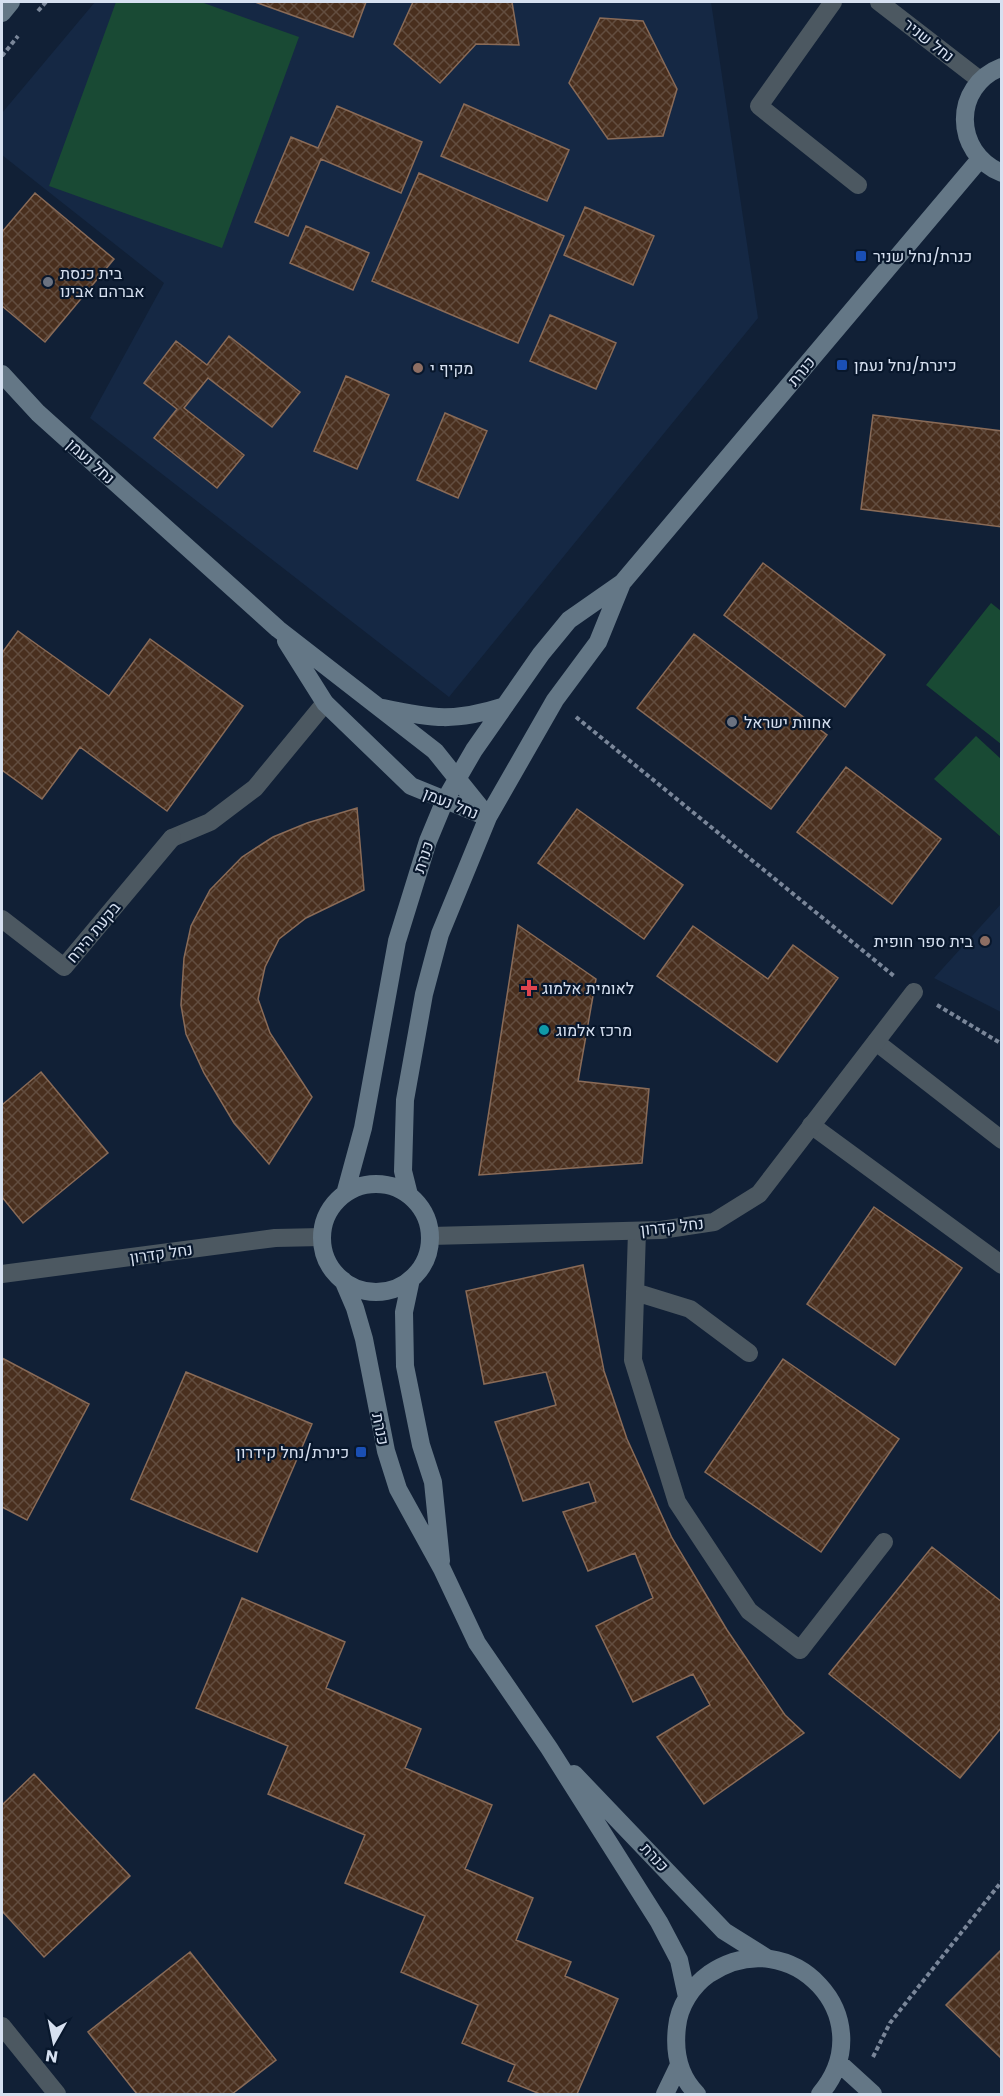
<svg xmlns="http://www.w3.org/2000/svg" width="1003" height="2096" font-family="Poppins,Heebo,sans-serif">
<defs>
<pattern id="building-cross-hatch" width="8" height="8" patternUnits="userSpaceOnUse" patternTransform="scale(1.5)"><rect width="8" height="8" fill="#492f1e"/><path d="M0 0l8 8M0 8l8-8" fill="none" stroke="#624d3f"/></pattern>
</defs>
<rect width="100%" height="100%" fill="#112036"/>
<path fill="#152844" d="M95,2H711L758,318L449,697L90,418L164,283L2,155V113Z
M1001,904V1012L934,978Z"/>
<path fill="#194a34" d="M116,2H201L299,37L222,248L49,186Z
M991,603L1001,611V744L926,685Z
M976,736L1001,759V837L934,779Z"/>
<path fill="url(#building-cross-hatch)" stroke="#896b58" stroke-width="1.5" d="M255,2H366L353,37Z
M413,2H512L519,45L476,44L440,83L394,44Z
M600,18L643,21L677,89L663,136L608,139L569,83Z
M464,104L569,150L547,201L441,156Z
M337,106L422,142L401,193L321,159L288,236L255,222L291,137L318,148Z
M419,173L564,236L518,343L372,281Z
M35,193L114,259L45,342L2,306V232Z
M585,207L654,236L633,285L564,255Z
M306,226L369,253L353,290L290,263Z
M550,315L616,343L596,389L530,361Z
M229,336L300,392L272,427L208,378L184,408L244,455L217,488L154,438L177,409L144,383L176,341L207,365Z
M346,376L389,395L357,469L314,451Z
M445,413L487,431L458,498L417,480Z
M873,415L1002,431V527L861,509Z
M763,563L885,655L845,707L724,615Z
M18,631L109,696L150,639L243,706L167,811L80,747L42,799L2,770V653Z
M694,634L827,735L771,809L637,708Z
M846,767L941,839L892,904L797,832Z
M357,808L364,890L306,918L279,939L265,967L258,999L270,1033L312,1097L269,1164L234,1123L204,1073L186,1034L181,1005L184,958L191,926L210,890L242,857L273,837L307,823Z
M577,809L683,885L644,939L538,863Z
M518,925L596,979L578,1081L649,1089L642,1163L479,1175Z
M693,926L768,979L793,945L838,978L777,1062L657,976Z
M41,1072L108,1153L23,1223L2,1197V1105Z
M874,1207L962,1268L895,1365L807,1304Z
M583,1265L604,1371L627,1439L672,1538L727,1630L785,1715L804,1733L704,1804L657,1737L710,1705L693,1674L633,1702L596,1626L653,1598L635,1553L588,1571L563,1512L596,1502L589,1482L523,1501L495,1422L556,1405L546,1372L484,1384L466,1291Z
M2,1358L89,1404L27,1520L2,1507Z
M783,1359L899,1439L821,1552L705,1472Z
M186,1372L312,1424L257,1552L131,1499Z
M932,1547L1002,1602V1727L960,1778L829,1674Z
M242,1598L345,1642L326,1688L421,1729L405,1768L492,1805L465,1869L533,1898L516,1940L571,1962L565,1976L618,1999L577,2094H540L508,2081L515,2065L462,2043L478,2005L401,1972L425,1916L345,1883L365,1835L268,1794L288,1746L196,1708Z
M34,1774L130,1876L44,1957L2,1911V1805Z
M1002,1949V2059L946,2005Z
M190,1952L276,2060L232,2094H137L88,2032Z"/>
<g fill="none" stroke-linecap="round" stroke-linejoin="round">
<path stroke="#7a8699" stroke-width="4" stroke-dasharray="4.5 3" stroke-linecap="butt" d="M38,11L46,2
M2,56L18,36
M576,717L894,976
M937,1005L1002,1044
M873,2057L890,2023L1002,1881"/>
<path stroke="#4c5861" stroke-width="18" d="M833,2L759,106L858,185
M172,838L210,822L255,788L325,703
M876,1042L1002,1140
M811,1125L1002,1265
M637,1231L633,1360L677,1502L749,1611L800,1650L884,1542
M635,1292L690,1309L749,1353"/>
<path stroke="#4c5861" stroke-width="18" d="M879,2L980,80
M2,919L64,967L172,838
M430,1236L661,1230L714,1222L759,1194L914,992
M2,1274L275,1238L322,1237
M2,2026L57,2094"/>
<path stroke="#647786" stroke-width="18" d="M2,13L11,2
M1002,67C952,86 953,153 1002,173
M2,374L38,413L278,629L435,751L488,817
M286,641L325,703L411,786L487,817
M383,708C433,719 455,722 505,706
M322 1238a54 54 0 1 1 108 0a54 54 0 1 1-108 0Z
M345,1194L363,1128L397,941L428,841L445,800L474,750L541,654L569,620L622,583L980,159
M409,1195L403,1171L405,1100L424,994L440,934L488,817L555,700L598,642L622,583
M411,1279L404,1312L405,1366L421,1445L433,1482L441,1561
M343,1280L355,1308L364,1339L386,1451L398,1489L442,1569L477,1643L549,1748L659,1922L679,1960L687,1997
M574,1774L724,1931L767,1958
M839,2063L873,2094
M665,2094L679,2065
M697,2094C679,2076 674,2052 677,2027C679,2006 692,1986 709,1974C791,1919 884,2019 820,2094"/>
</g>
<g fill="#1a4fb4" stroke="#08172c" stroke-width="2">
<rect x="855" y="250" width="12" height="12" rx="3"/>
<rect x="836" y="359" width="12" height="12" rx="3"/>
<rect x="355" y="1446" width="12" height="12" rx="3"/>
</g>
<g fill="#6b7280" stroke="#08172c" stroke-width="2">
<circle cx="48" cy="282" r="6"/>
<circle cx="732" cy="722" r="6"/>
</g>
<g fill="#8d6e63" stroke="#08172c" stroke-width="2">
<circle cx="418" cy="368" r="6"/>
<circle cx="985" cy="941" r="6"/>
</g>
<path fill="#e0444e" stroke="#08172c" stroke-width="2" d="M526 979h6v6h6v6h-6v6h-6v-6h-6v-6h6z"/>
<circle fill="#0f9aa8" stroke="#08172c" stroke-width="2" cx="544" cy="1030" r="6"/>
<g text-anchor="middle" stroke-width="4.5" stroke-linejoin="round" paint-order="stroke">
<g font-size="16" fill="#d6e0f0" stroke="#08172c">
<text transform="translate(929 40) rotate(38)" y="6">נחל שניר</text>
<text transform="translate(801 371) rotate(-50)" y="6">כנרת</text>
<text transform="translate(91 461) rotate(42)" y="6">נחל נעמן</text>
<text transform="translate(451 803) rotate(22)" y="6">נחל נעמן</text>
<text transform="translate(423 857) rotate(-71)" y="6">כנרת</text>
<text transform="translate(93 932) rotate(-50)" y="6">בקעת הירח</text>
<text transform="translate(672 1226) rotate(-6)" y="6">נחל קדרון</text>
<text transform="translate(161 1253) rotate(-8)" y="6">נחל קדרון</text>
<text transform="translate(381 1429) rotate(79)" y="6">כנרת</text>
<text transform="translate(655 1857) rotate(47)" y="6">כנרת</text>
</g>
<g font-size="16" fill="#d6e0f0" stroke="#08172c" text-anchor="start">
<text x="873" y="262">כנרת/נחל שניר</text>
<text x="60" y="279">בית כנסת<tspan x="60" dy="18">אברהם אבינו</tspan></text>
<text x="854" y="371">כינרת/נחל נעמן</text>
<text x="430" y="374">מקיף י</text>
<text x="744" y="728">אחוות ישראל</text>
<text x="973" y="947" text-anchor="end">בית ספר חופית</text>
<text x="542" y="994">לאומית אלמוג</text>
<text x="556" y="1036">מרכז אלמוג</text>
<text x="349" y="1458" text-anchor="end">כינרת/נחל קידרון</text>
</g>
</g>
<rect width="1003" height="2096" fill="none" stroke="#d6e0f0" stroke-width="6"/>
<g transform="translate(54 2042) rotate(189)" stroke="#08172c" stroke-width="4.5" paint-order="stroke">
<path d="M0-4.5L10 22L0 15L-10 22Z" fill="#d6e0f0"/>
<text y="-9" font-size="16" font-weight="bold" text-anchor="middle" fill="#d6e0f0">N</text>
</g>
</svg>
